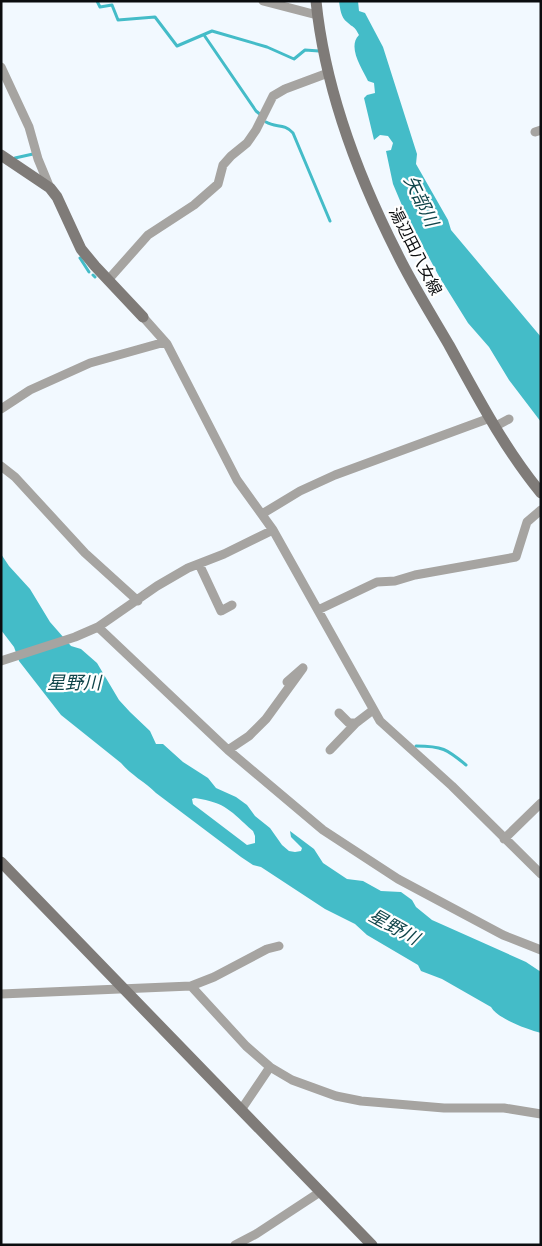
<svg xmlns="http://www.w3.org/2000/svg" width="542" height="1246" font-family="Lora,'Noto Sans JP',serif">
<rect width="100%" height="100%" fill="#f2f9ff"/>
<path fill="#44bcc8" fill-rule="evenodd" d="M339,1H358L359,11L365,13L383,47L417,154L416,164L448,220L451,230L541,337V422L509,380L489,347L468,323L440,278L406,215L393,184L386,151L391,150L393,143L388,136L380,135L374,140L364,98L367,95L375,93L374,83L368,81C362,68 347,47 359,35C354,25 353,28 347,22C341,18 340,8 339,1Z
M1,554L9,566L30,589L50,622L71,646L81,649L97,663L119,700L130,712L150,731L156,744H163L183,762L208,778L216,788L236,797L247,805L255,816L270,828L282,845L289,851L295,852L301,851L302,848L291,837L290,831L314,849L323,863L347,879L363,881L381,891L401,892L412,900L416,907L432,920L526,962L541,972V1033C527,1029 498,1019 491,1007L442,979L421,971L418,965L367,935L355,924L325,909L261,867L253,865L241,857L156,793C145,782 131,775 121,763L61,715L19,661L14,647L1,630ZM195,798C227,803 230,811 253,831L255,836V843L247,845L193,804L192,799Z"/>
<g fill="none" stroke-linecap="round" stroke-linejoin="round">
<path stroke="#44bcc8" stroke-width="3" d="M97,1L100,7L112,5L118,20L155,17L177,46L212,31L267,47L294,59L305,50L319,51
M204,35L256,111L261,115
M266,122C276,128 284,123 293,133L330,221
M15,158L33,154
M80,258L89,272
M93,275L95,277
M416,746C442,746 447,749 466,765"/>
<path stroke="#a6a4a1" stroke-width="9" d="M263,1L317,15
M1,67L29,127L38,159L50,188
M535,132L541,130
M108,280L148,235L194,205L218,184L223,165L231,156L247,143L256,130L273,96L285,89L328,73
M143,317L167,344L237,480L273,530L380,721L452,786L541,874
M1,409L30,390L90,363L165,342
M496,426L509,419
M1,466L15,477L85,553L138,601
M262,514L300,491L335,475L490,418
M199,564L221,611L232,605
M318,610L377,582L395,581L415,575L516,557L527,522L541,510
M98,627L228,750L323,830L398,879L503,935L541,950
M1,661L75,637L98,627L157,586L188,568L224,554L273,530
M339,713L349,723H356L373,710
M228,750L249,736L266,719L303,668L287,682
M330,750L356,723
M504,839L541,803
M191,986L214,977L267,949L279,946
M1,994L191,986L246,1046L270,1067L292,1080L336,1096L361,1101L444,1108H504L541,1114
M241,1110L270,1067
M235,1245L256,1234L320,1192"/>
<path stroke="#7f7b78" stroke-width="11" d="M316,1C325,90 357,174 397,253C412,284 431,314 449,345C477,396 504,448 541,493
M1,155L50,188L57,197L81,249L95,266L143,317
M1,862L372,1245"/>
</g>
<g text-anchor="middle" stroke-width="4.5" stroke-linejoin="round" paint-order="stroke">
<g font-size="16" fill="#0b0d0f" stroke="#fff">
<text transform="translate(416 251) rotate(63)" y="6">湯辺田八女線</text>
</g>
<g font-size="18" font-style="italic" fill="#10454a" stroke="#fff">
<text transform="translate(421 201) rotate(64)" y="6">矢部川</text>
<text x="74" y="689">星野川</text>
<text transform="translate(394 927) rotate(29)" y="6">星野川</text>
</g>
</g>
<rect width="542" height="1246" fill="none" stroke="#0b0d0f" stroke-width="5"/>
</svg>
